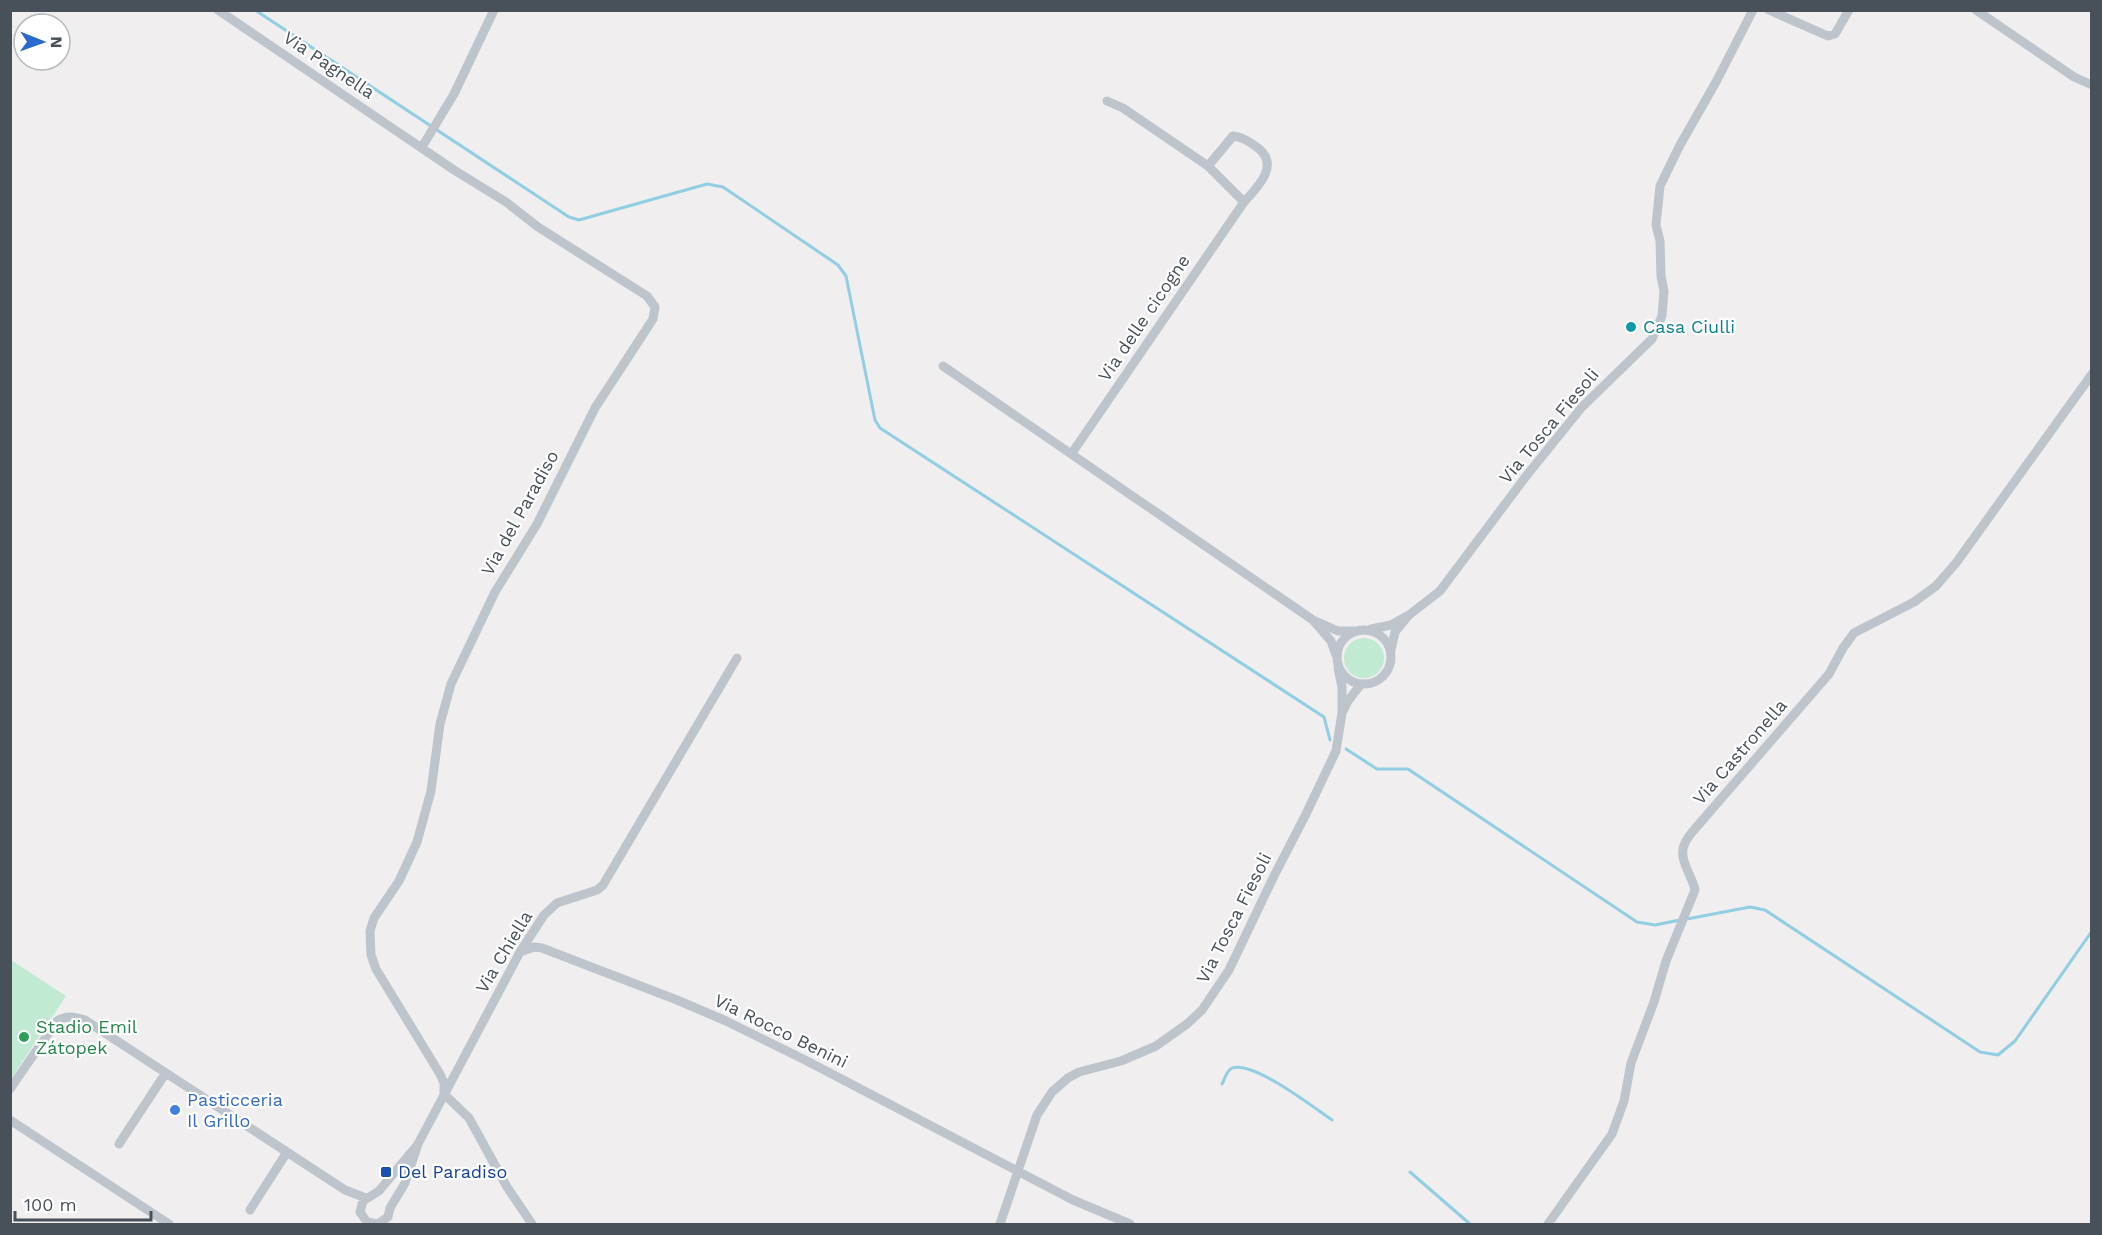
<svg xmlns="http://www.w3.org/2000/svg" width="2102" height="1235" font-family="'Work Sans',sans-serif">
<rect width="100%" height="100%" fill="#f0eeee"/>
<path fill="#c0ead2" d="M1344 658a20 20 0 1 1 40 0a20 20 0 1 1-40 0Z
M11,960L66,996L11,1079Z"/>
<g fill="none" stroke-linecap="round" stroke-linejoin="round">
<path stroke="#91cee3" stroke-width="3" d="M255,10L569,217L579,220L707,184L723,187L838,265L846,276L875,420L880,428L1324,717L1330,740
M1346,749L1377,769H1408L1637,922L1655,925L1680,920
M1687,919L1750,907L1765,910L1980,1052L1998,1055L2015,1041L2092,931
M1222,1084C1225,1079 1226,1071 1232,1068C1254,1061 1313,1107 1332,1120
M1410,1172L1470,1224"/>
<path stroke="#bdc4cc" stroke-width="9" d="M218,10L454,170L506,202L538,227L647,296L655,307L653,319L595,408L537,524L495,592L451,684L440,724L431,791L417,842L399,881L374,918L370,931L371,955L376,969L440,1074L444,1083V1094
M1769,10L1828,36L1835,34L1849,10
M1976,10L2074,77L2092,85
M1107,101L1123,108L1208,166L1244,202
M422,147L454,94L494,10
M943,366L1313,620
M1072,453L1244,202C1258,187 1280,165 1258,148C1250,142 1243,137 1233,136L1208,166
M1409,615L1440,591L1527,475L1582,407L1652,339L1662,316L1664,291L1661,276L1660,241L1656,225L1660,186L1680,145L1716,82L1753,10
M1371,629L1391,625L1409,615L1395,632L1391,650
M1337 657a27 27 0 1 1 54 0a27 27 0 1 1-54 0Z
M1336,655L1331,641L1313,620L1338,631H1354
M1343,711L1348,701L1361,684
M520,952L534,947L542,948L677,1000L726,1021L807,1061L1073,1200L1130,1224
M10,1089L57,1021C67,1015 74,1017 85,1020L345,1190L366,1198
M444,1094L469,1118L507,1187L532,1224
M10,1120L169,1224
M119,1144L165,1074
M418,1144L379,1191L363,1201L360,1212L367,1222L378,1224L388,1217L390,1208L405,1183L418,1144L520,952L544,915L557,903L597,890L603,885L737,658
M250,1210L287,1152
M1000,1224L1037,1115L1052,1092L1068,1078L1079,1072L1121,1061L1156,1046L1187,1024L1202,1010L1229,970L1274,876L1306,814L1336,751L1342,713V687L1338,668
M1548,1224L1612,1134L1624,1101L1631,1063L1654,1002L1666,961L1695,890C1692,875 1677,858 1685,843C1688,836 1695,829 1700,823L1829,674L1843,648L1854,633L1914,602L1936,586L1956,563L2092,374"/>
</g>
<circle fill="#0f9aa8" stroke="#fff" stroke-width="2" cx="1631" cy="327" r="6"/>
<circle fill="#2e9e5b" stroke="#fff" stroke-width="2" cx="24" cy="1037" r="6"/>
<circle fill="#3f7fe0" stroke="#fff" stroke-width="2" cx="175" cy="1110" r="6"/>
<rect fill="#1a4fb4" stroke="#fff" stroke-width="2" x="380" y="1166" width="12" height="12" rx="3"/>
<g text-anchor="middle" stroke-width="4.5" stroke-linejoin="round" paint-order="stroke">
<g font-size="18" fill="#485059" stroke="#fff">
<text transform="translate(329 65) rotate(34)" y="6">Via Pagnella</text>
<text transform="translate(1144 318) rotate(-56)" y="6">Via delle cicogne</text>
<text transform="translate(1549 426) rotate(-50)" y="6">Via Tosca Fiesoli</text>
<text transform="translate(520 513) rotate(-61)" y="6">Via del Paradiso</text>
<text transform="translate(1740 752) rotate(-49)" y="6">Via Castronella</text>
<text transform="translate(1234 918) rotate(-63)" y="6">Via Tosca Fiesoli</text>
<text transform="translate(504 952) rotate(-59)" y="6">Via Chiella</text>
<text transform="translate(781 1031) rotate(26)" y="6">Via Rocco Benini</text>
</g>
<g font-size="18" fill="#0d838f" stroke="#fff" text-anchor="start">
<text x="1643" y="333">Casa Ciulli</text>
</g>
<g font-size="18" fill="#27864d" stroke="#fff" text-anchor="start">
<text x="36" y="1033">Stadio Emil<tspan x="36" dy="21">Zátopek</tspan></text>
</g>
<g font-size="18" fill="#366cbe" stroke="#fff" text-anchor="start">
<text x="187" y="1106">Pasticceria<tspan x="187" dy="21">Il Grillo</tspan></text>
</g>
<g font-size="18" fill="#164399" stroke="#fff" text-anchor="start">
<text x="398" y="1178">Del Paradiso</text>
</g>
</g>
<rect width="2102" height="1235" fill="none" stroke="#485059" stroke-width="24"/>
<g transform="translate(42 42) rotate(91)"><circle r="28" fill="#ffffff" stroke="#b6b9bd" stroke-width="1.5"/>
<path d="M0-4.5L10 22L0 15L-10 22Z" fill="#2a6ace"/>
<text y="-9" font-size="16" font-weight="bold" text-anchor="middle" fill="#485059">N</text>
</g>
<path d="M15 1211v9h136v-9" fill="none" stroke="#485059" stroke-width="3"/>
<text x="24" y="1211" font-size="18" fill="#485059" stroke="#ffffff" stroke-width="4.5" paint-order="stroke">100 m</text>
</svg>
